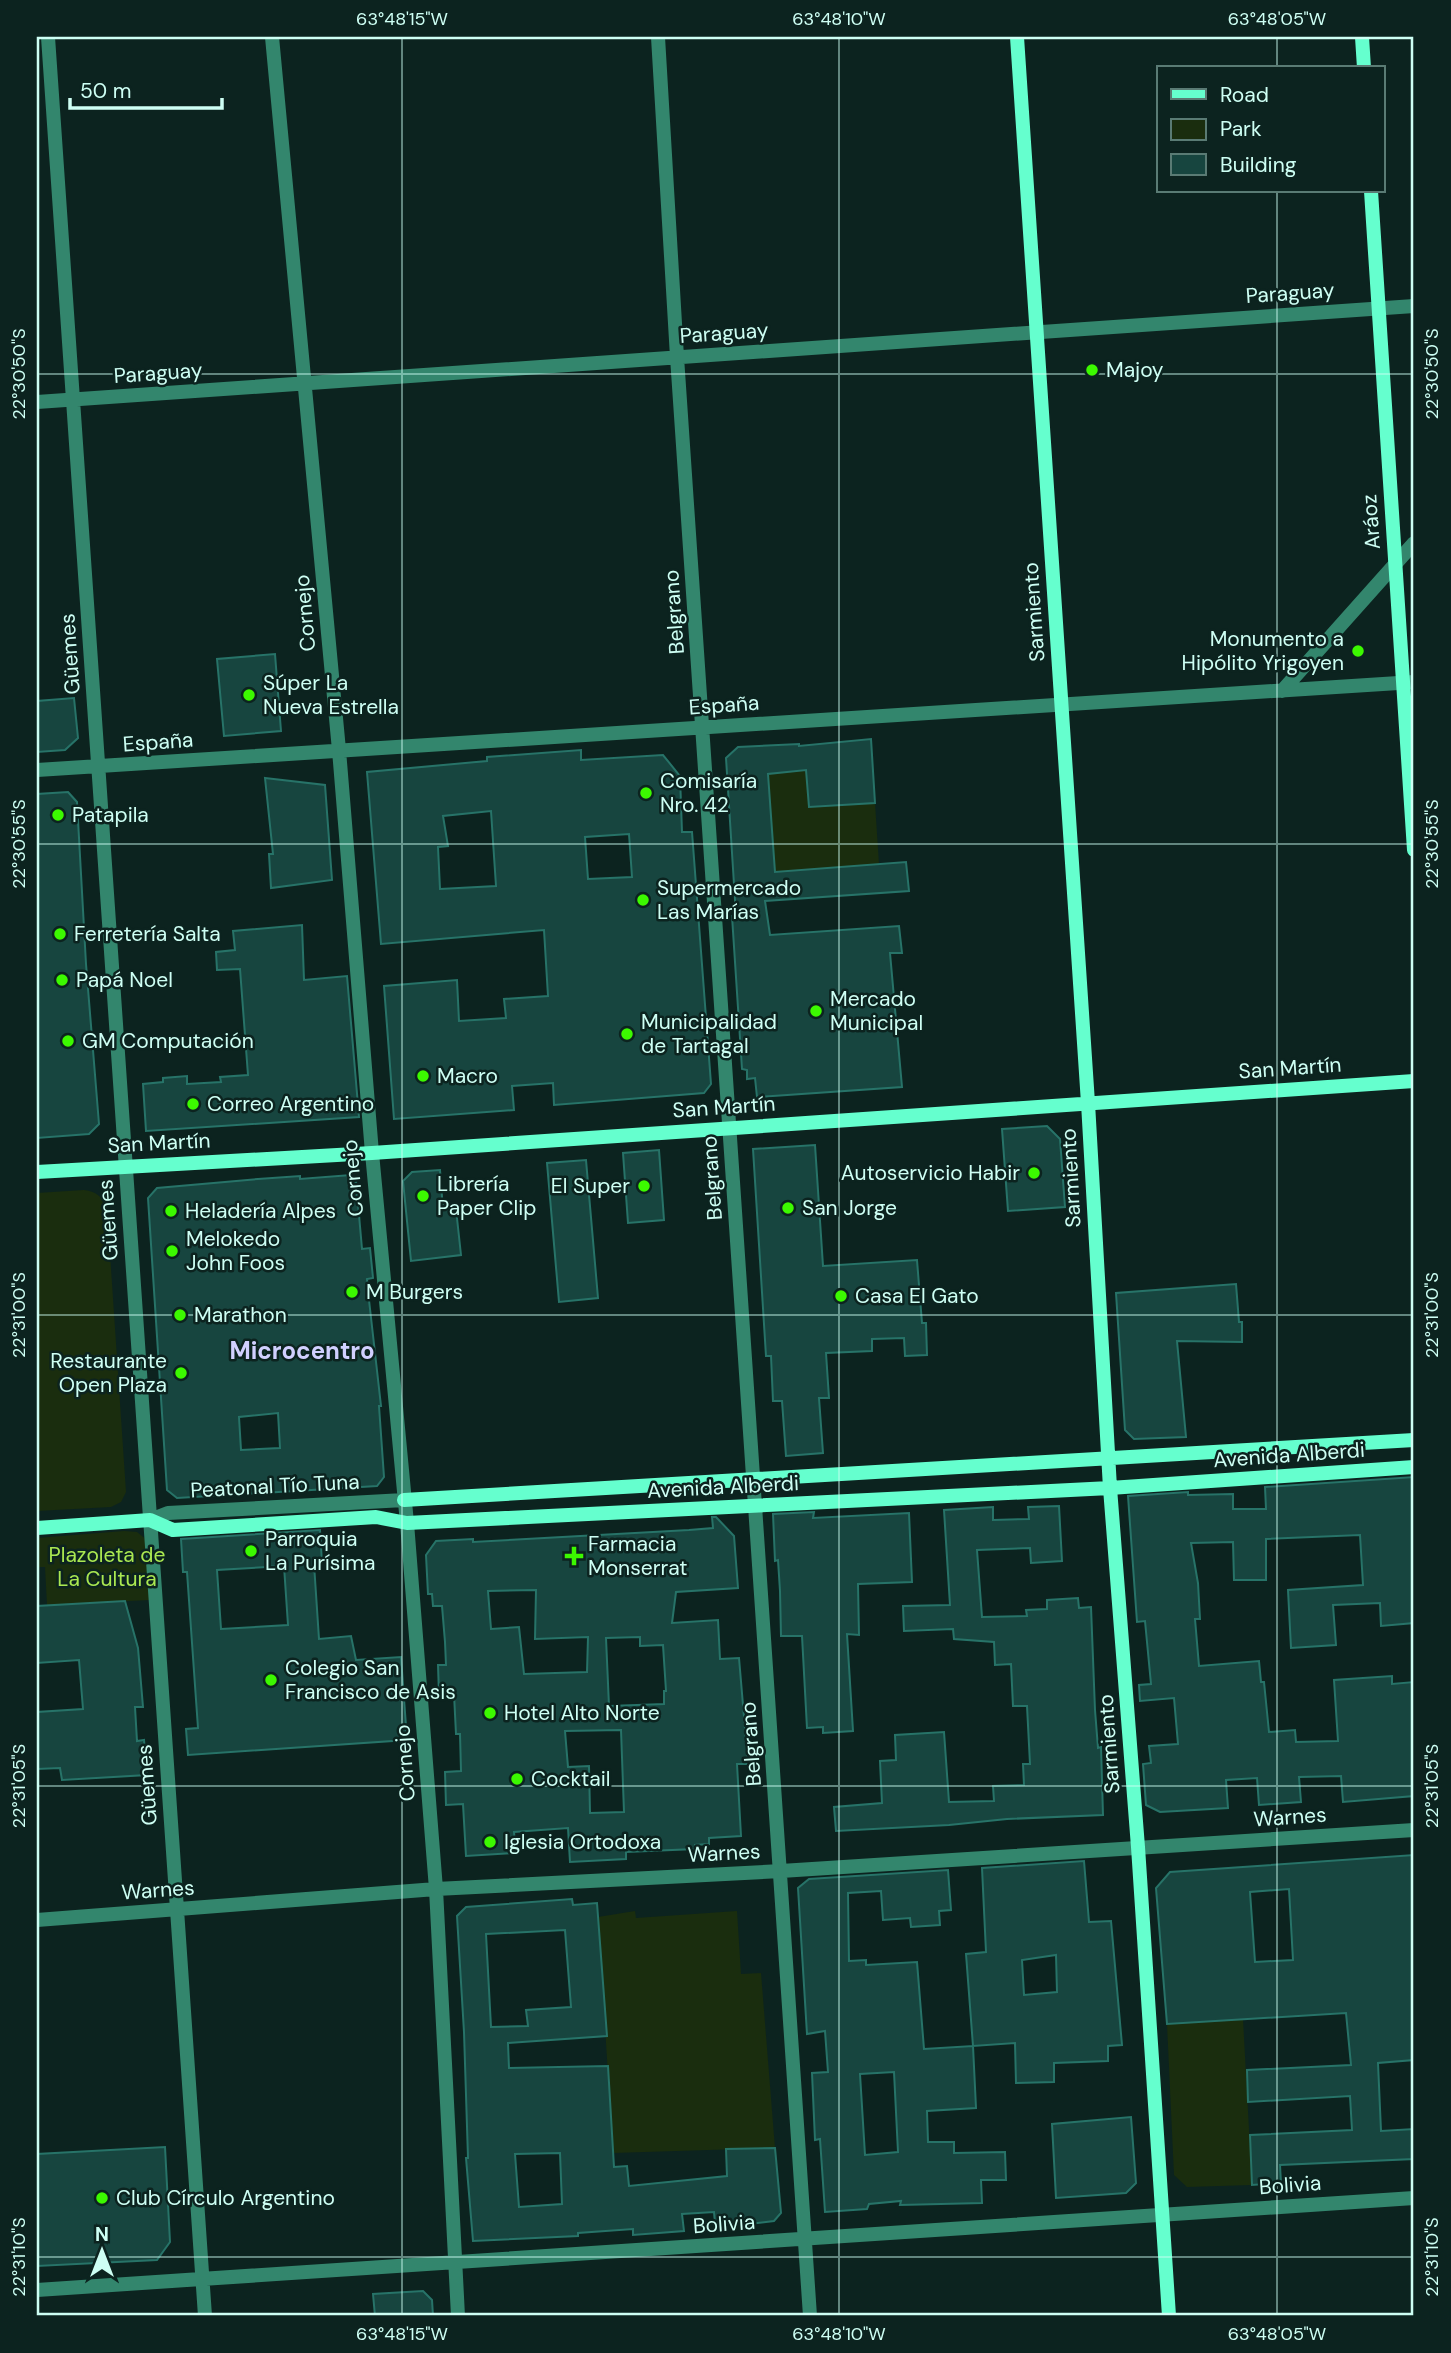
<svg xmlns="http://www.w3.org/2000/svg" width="1451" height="2353" font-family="'DM Sans',sans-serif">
<rect width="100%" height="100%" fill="#0c231f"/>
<path fill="#1a2d0e" d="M806,770L810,807L875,803L879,864L775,872L768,774Z
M84,1190C97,1192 102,1196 107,1209L126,1492L121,1502L111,1507L37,1511V1193Z
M124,1531L137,1532L147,1540L150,1600L47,1605L45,1567H37V1538Z
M635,1911L636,1918L737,1911L741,1974L761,1973L775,2148L613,2153L598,1917Z
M1243,2019L1252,2185L1187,2187L1174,2175L1167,2024Z"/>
<path fill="#17453f" stroke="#277368" stroke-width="2" fill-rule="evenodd" d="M275,654L281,731L224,736L217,659Z
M74,698L78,738L65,750L37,752V701Z
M871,739L875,803L809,807L806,770L768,774L775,872L906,862L909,891L765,901L770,935L899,926L902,953H890L902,1087L757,1097L755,1078L747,1079V1070L742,1069L732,916H736L726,758L738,747L799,744V746Z
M581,750V760L663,755L680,776L682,832H692L711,1084L704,1093L554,1105L553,1083L512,1086L514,1110L394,1119L384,986L457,980L459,1021L506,1018L504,999L548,996L544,930L381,944L367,772L487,761V757ZM491,811L496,886L440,889L438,847L448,846L443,816ZM629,834L632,877L588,879L585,837Z
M265,778L325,785L332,880L271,888L269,854H273Z
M68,792L77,802L86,964L99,1124L89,1134L37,1138V794Z
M302,925L304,980L347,976L359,1117L146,1131L143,1084L163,1082V1078L187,1076V1084L221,1082L220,1077L248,1075L240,969L217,970L216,952L235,950L233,931Z
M1047,1126L1060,1139L1065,1207L1008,1211L1002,1129Z
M815,1145L823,1266L917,1260L922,1323H926L927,1355L905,1356L904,1338L872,1339V1351L826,1353L829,1398H819L823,1453L786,1456L782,1401H773L771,1356H766L753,1149Z
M659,1150L664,1220L628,1223L623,1153Z
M586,1160L598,1298L559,1302L547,1163Z
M440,1170L443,1210L456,1209L461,1255L411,1261L403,1181L412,1172Z
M351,1175L356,1181L362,1249L370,1248L373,1278L367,1279L369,1300L381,1406H379L384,1477L377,1486L177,1498L167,1490L148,1198L157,1188L258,1179L300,1176V1179ZM278,1413L280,1448L241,1450L239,1417Z
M1236,1284L1239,1322H1242V1342L1177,1341L1186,1437L1134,1439L1125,1430L1116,1293Z
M1414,1477V1623L1381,1626L1380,1603L1333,1605L1336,1645L1291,1648L1288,1590L1363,1585L1360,1535L1266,1539V1580H1234L1233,1542L1191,1543L1198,1583L1200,1619H1195L1199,1666L1259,1661L1261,1682H1264L1269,1732L1295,1730L1296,1742L1338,1741L1334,1680L1392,1676V1684L1414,1682V1796L1343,1802L1341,1776L1299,1777L1301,1802L1259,1805L1257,1778L1226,1780L1228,1808L1160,1812L1146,1805L1143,1764L1151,1763L1149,1746L1178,1744L1174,1698L1140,1701L1139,1685L1151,1684L1145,1621L1137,1622L1128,1496L1188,1492V1495L1233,1494V1509H1266L1265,1487Z
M1059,1506L1062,1561L1031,1563L1030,1548L977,1550L982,1617L1027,1616L1026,1610L1047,1609V1600L1078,1598L1079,1608L1091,1607L1095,1710L1098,1748L1101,1747L1103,1815L1007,1819L949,1825L836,1831L834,1807L882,1803L880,1761L896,1760L895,1735L944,1732L949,1802L994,1801L993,1786L1024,1785L1023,1764H1030L1027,1706H1013L1011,1664L995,1665L994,1642L954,1639L953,1629L904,1631L903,1606L950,1605L944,1510L993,1507V1520L1029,1519L1028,1507Z
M814,1512L813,1518L909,1513L912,1582L858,1584L859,1635L847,1634L853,1731L823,1733V1727L807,1728L802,1636H781L780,1591L778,1560L775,1561L773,1514Z
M712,1517H716L734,1536L738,1588L676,1592L672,1623L718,1620L720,1659L739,1658L748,1764H737L741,1836L709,1838V1844L695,1845V1849L626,1852V1859L570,1862L568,1828L514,1832L516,1853L466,1856L463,1804L446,1805L445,1772L461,1771L460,1734H456L454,1694L439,1695L438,1665H446L445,1642L442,1606H433L432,1594H428L426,1555L436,1541L473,1539V1542L689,1530L713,1528ZM536,1590L535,1639L588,1637L587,1672L524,1674L519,1627L491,1629L488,1591ZM640,1637V1646L663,1645L666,1691H664V1704L609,1706L606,1638ZM621,1730L624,1812L590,1813L589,1766L568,1767L565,1731Z
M320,1530L322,1563L314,1564L319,1639L351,1636L356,1660L401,1657L407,1740L188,1755L186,1729L198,1728L187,1572H183L181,1539ZM284,1566L288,1625L221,1629L217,1570Z
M125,1601L138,1648L143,1707H135L137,1741L144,1740L147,1775L62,1780L60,1768L37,1769V1712L83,1709L79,1660L37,1663V1606Z
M1414,1855V2060L1378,2063L1381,2131L1414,2129V2159L1280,2165L1281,2183L1252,2185L1250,2135L1352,2130L1350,2096L1248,2102L1247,2070L1351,2065L1346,2013L1167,2024L1156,1888L1170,1872ZM1289,1889L1293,1960L1255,1962L1250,1892Z
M1084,1861L1089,1922L1111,1921L1122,2045L1108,2046V2061L1054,2063V2082L1016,2083L1015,2043L973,2046L966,1954L986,1952L982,1868ZM1056,1955L1057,1992L1024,1995L1022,1960Z
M948,1870L951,1910L939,1911L940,1925L911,1927L910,1918L883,1920L881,1891L848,1893L849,1961L866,1960V1965L917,1962L924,2049L973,2046L976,2108L927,2111L928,2142H954V2153L1005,2152L1006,2180H981L982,2203L900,2205L901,2201L869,2204L867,2209L825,2212L820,2139L815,2140L812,2073L828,2072L825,2031L807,2034L798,1888L809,1879ZM894,2072L898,2152L865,2155L860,2074Z
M572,1899L573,1905L597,1903L607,2036L508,2043L509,2068L608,2066L614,2167L627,2166L629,2186L727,2176L726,2149L775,2148L781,2213L774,2221L732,2226V2223L715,2224L714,2212L682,2214L684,2231L633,2235V2229L578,2233V2236L473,2241L466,2158H468L464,2032L457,1916L466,1907ZM565,1930L571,2007L526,2010L528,2026L491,2027L486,1934ZM560,2153L562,2204L519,2207L515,2154Z
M1131,2117L1136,2183L1126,2193L1056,2198L1052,2124Z
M165,2147L170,2242L157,2260L37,2266V2154Z
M423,2291L432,2300L433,2316H375L373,2294Z"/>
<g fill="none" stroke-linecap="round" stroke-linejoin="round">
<path stroke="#33866d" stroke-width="14" d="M48,37L205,2316
M272,37L339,750L372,1153L407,1523L436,1889L458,2316
M658,37L677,357L810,2316
M37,402L1414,306
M1282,691L1414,543
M37,770L1414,682
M150,1520L168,1513L404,1500
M37,1920L436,1889L781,1871L1414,1830
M37,2290L1414,2198"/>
<path stroke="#65ffce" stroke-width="14" d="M1017,37L1088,1103L1110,1488L1138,1847L1169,2316
M1362,37L1364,68
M1371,191L1414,850
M37,1172L372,1153L1414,1081
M404,1500L1414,1440
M37,1528L150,1520L173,1530L376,1517L407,1523L1110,1488L1414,1467"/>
</g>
<path fill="none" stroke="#cefff4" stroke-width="2" stroke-opacity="0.45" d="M402,37V2316M839,37V2316M1277,37V68M1277,191V2316M37,374H1414M37,844H1414M37,1315H1414M37,1786H1414M37,2257H1414"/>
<g fill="#3cf900" stroke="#0c231f" stroke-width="2.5">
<circle cx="1092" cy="370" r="7"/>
<circle cx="1358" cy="651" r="7"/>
<circle cx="249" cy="695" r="7"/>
<circle cx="646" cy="793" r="7"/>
<circle cx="58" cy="815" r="7"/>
<circle cx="643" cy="900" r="7"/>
<circle cx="60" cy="934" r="7"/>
<circle cx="62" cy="980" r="7"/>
<circle cx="816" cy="1011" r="7"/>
<circle cx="627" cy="1034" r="7"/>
<circle cx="68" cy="1041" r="7"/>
<circle cx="423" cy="1076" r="7"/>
<circle cx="193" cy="1104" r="7"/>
<circle cx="1034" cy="1173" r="7"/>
<circle cx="644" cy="1186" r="7"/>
<circle cx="423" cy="1196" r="7"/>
<circle cx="788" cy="1208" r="7"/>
<circle cx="171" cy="1211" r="7"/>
<circle cx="172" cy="1251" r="7"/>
<circle cx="352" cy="1292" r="7"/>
<circle cx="841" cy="1296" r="7"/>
<circle cx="180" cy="1315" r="7"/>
<circle cx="181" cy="1373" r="7"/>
<circle cx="251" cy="1551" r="7"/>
<path d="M570.5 1545.5h7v7h7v7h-7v7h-7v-7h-7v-7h7z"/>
<circle cx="271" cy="1680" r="7"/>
<circle cx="490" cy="1713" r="7"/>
<circle cx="517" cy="1779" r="7"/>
<circle cx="490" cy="1842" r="7"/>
<circle cx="102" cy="2198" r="7"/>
</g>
<g text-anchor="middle" stroke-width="5" stroke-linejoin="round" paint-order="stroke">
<g font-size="21" fill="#cefff4" stroke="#0c231f">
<text transform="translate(1290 293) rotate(-4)" y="7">Paraguay</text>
<text transform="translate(724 333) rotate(-4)" y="7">Paraguay</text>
<text transform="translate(158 373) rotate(-4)" y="7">Paraguay</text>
<text transform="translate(1371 522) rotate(-94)" y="7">Aráoz</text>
<text transform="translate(674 612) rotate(-94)" y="7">Belgrano</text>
<text transform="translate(1034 612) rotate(-94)" y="7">Sarmiento</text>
<text transform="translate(305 613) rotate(-95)" y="7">Cornejo</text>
<text transform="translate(70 654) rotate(-94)" y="7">Güemes</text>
<text transform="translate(724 705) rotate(-4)" y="7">España</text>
<text transform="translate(158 742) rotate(-4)" y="7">España</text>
<text transform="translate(1290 1068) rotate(-4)" y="7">San Martín</text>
<text transform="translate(724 1107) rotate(-4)" y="7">San Martín</text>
<text transform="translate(159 1143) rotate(-3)" y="7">San Martín</text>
<text transform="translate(353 1178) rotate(-95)" y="7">Cornejo</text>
<text transform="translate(712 1178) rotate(-94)" y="7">Belgrano</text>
<text transform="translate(1071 1178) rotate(-93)" y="7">Sarmiento</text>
<text transform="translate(108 1220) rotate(-94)" y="7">Güemes</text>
<text transform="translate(1289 1455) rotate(-4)" y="7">Avenida Alberdi</text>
<text transform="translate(275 1486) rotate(-3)" y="7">Peatonal Tío Tuna</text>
<text transform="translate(723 1487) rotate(-3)" y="7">Avenida Alberdi</text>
<text transform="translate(751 1744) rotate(-94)" y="7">Belgrano</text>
<text transform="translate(1109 1744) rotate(-94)" y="7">Sarmiento</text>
<text transform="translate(405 1763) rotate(-94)" y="7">Cornejo</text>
<text transform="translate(147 1785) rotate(-94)" y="7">Güemes</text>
<text transform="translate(1290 1817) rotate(-4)" y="7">Warnes</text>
<text transform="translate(724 1853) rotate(-3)" y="7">Warnes</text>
<text transform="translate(158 1890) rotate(-4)" y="7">Warnes</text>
<text transform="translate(1290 2185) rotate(-4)" y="7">Bolivia</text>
<text transform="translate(724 2224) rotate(-4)" y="7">Bolivia</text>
</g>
<g font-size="21" fill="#cefff4" stroke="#0c231f" text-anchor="start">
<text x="1106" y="377">Majoy</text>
<text x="1344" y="646" text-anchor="end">Monumento a<tspan x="1344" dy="24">Hipólito Yrigoyen</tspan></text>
<text x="263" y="690">Súper La<tspan x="263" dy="24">Nueva Estrella</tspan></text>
<text x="660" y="788">Comisaría<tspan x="660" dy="24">Nro. 42</tspan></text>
<text x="72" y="822">Patapila</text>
<text x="657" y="895">Supermercado<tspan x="657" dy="24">Las Marías</tspan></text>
<text x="74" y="941">Ferretería Salta</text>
<text x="76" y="987">Papá Noel</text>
<text x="830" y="1006">Mercado<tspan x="830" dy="24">Municipal</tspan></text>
<text x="641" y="1029">Municipalidad<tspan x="641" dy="24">de Tartagal</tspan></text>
<text x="82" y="1048">GM Computación</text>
<text x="437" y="1083">Macro</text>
<text x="207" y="1111">Correo Argentino</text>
<text x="1020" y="1180" text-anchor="end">Autoservicio Habir</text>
<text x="437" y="1191">Librería<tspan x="437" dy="24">Paper Clip</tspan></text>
<text x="630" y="1193" text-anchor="end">El Super</text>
<text x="802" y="1215">San Jorge</text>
<text x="185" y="1218">Heladería Alpes</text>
<text x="186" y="1246">Melokedo<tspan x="186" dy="24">John Foos</tspan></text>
<text x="366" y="1299">M Burgers</text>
<text x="855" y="1303">Casa El Gato</text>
<text x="194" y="1322">Marathon</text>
<text x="167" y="1368" text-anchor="end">Restaurante<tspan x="167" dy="24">Open Plaza</tspan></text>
<text x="265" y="1546">Parroquia<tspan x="265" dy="24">La Purísima</tspan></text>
<text x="588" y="1551">Farmacia<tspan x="588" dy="24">Monserrat</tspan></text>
<text x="285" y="1675">Colegio San<tspan x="285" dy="24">Francisco de Asis</tspan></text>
<text x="504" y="1720">Hotel Alto Norte</text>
<text x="531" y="1786">Cocktail</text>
<text x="504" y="1849">Iglesia Ortodoxa</text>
<text x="116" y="2205">Club Círculo Argentino</text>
</g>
<g font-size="21" fill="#aae851" stroke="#0c231f">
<text x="107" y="1562">Plazoleta de<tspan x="107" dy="24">La Cultura</tspan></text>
</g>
<g font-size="24" font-weight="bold" fill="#d1d0ff" stroke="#0c231f">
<text x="302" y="1359">Microcentro</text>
</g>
</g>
<rect width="1451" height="2353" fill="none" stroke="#0c231f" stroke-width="77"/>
<rect x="1157" y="66" width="228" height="126" fill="#0c231f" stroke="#5a7b74" stroke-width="2"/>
<rect x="1171" y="89" width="35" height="10" fill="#65ffce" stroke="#5a7b74" stroke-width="2"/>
<text x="1220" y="102" font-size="21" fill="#cefff4">Road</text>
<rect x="1171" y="119" width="35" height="21" fill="#1a2d0e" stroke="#5a7b74" stroke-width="2"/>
<text x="1220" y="136" font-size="21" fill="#cefff4">Park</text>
<rect x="1171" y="154" width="35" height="21" fill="#17453f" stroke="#5a7b74" stroke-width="2"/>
<text x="1220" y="172" font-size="21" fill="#cefff4">Building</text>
<g transform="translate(102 2251)" stroke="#0c231f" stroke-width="5" paint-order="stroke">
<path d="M0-5L12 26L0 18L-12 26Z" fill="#cefff4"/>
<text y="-10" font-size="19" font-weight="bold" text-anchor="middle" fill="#cefff4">N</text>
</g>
<path d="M70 98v10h152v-10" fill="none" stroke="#cefff4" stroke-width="3.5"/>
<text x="80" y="98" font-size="21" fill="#cefff4" stroke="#0c231f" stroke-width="5" paint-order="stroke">50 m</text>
<rect x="38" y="38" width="1374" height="2276" fill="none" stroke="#cefff4" stroke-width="2.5"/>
<g font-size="18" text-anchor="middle" fill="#cefff4">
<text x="402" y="25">63°48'15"W</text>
<text x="839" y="25">63°48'10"W</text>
<text x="1277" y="25">63°48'05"W</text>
<text transform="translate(19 374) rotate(-90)" y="6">22°30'50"S</text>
<text transform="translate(1432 374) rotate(-90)" y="6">22°30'50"S</text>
<text transform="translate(19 844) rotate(-90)" y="6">22°30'55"S</text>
<text transform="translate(1432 844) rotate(-90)" y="6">22°30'55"S</text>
<text transform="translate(19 1315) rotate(-90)" y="6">22°31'00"S</text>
<text transform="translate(1432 1315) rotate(-90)" y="6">22°31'00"S</text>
<text transform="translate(19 1786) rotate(-90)" y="6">22°31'05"S</text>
<text transform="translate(1432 1786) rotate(-90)" y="6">22°31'05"S</text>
<text transform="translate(19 2257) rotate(-90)" y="6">22°31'10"S</text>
<text transform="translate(1432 2257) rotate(-90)" y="6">22°31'10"S</text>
<text x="402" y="2340">63°48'15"W</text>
<text x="839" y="2340">63°48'10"W</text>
<text x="1277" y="2340">63°48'05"W</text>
</g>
</svg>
